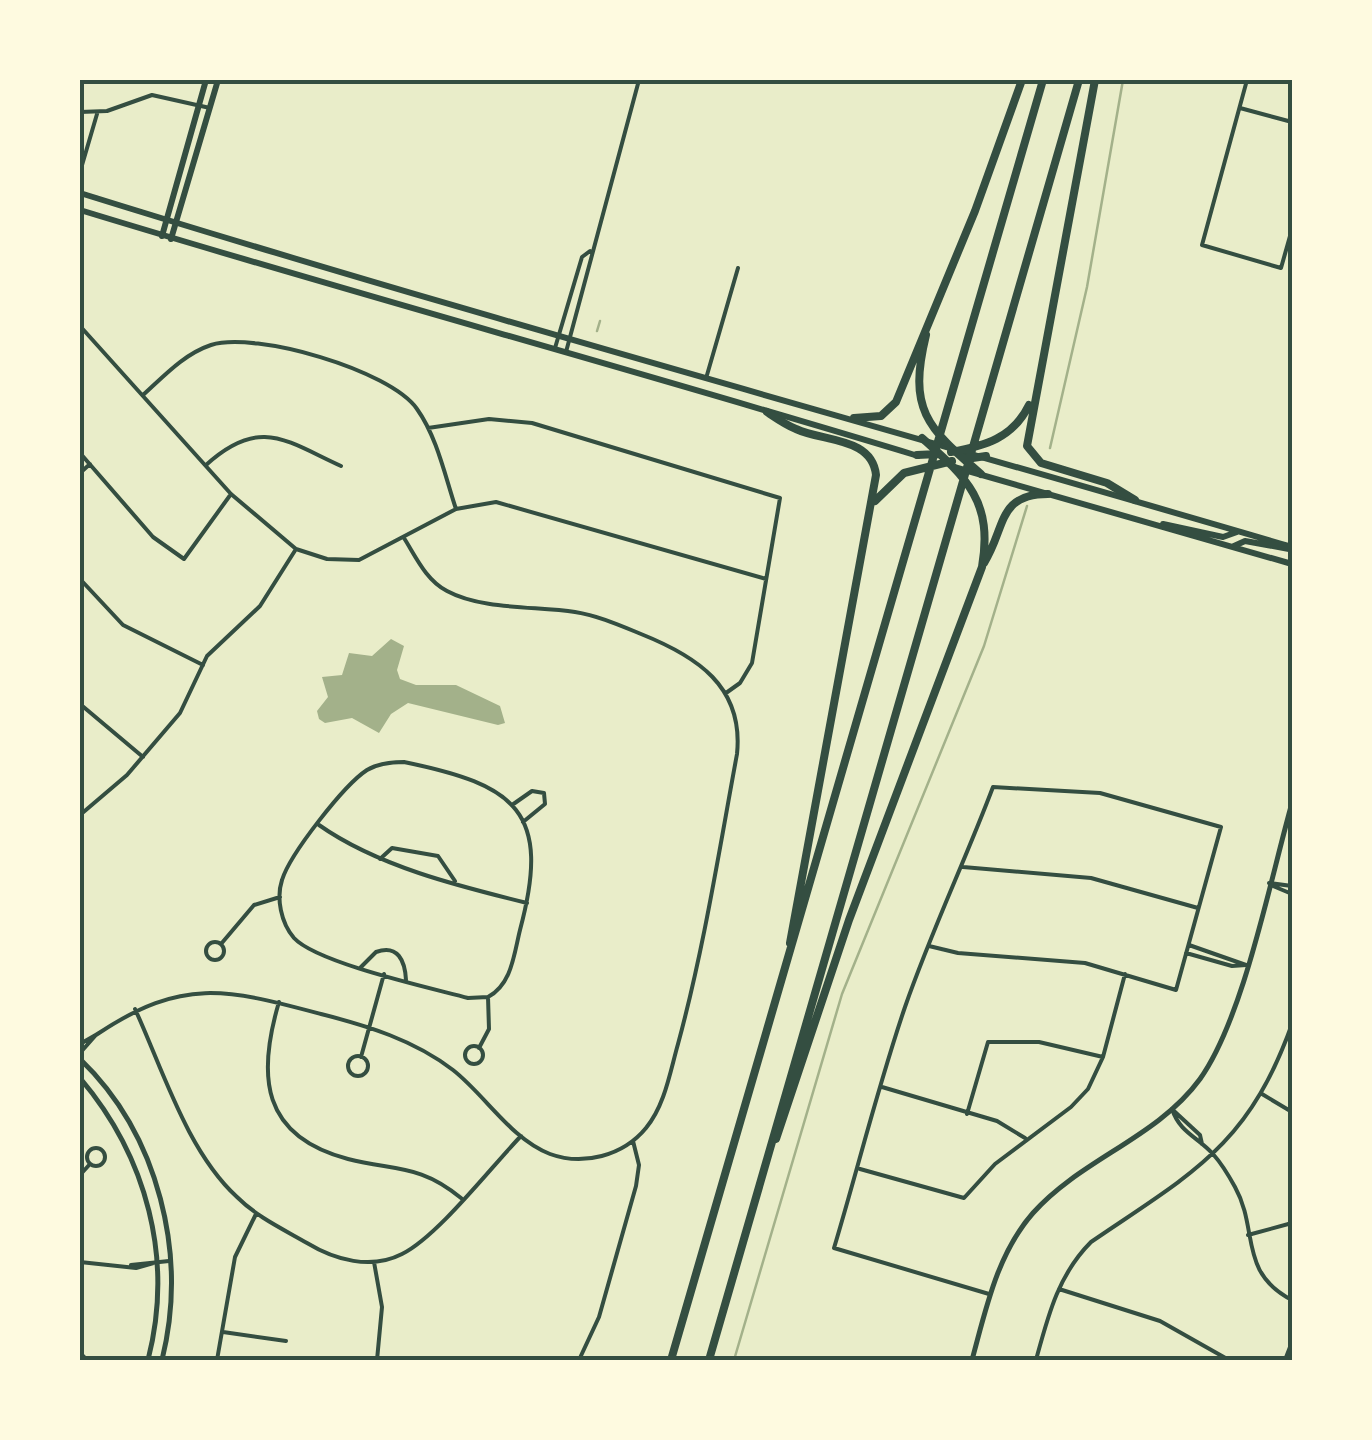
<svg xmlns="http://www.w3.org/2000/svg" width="1372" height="1440" font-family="'Open Sans',sans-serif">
<rect width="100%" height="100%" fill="#e9edc9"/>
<path fill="#a3b18a" d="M391,639L404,646L397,670L400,679L416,685H456L500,706L505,723L498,725L408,703L391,714L379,733L352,718L325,723L319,719L317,711L328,697L322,677L342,675L349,653L372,656Z"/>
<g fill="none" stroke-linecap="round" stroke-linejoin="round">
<path stroke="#a3b18a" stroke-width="2.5" d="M597,331L600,321
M1050,448L1087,287L1123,80
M734,1360L842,994L984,646L1027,506"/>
<path stroke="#344e41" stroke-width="4" d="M1247,80L1202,245L1281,268L1292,229
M1240,108L1292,122
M80,112L107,111L152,95L210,108
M80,172L97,114
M80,326L231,494L296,549L327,559L359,560L456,509L496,502L766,579
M555,348L582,257L590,251
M566,352L639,80
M707,375L738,268
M143,395C164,376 184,354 211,345C255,331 390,370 417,409C437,437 445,476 456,509
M428,428L489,419L532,423L780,498L752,663L740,683L726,693
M80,453L153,537L184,559L231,494
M206,465C260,416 286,441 341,466
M80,473L90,464
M80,579L123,625L203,665
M80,704L143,757
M404,762C516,785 552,811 520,930C514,954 512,984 488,997L468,998C431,988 317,963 294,938C281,923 276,898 282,880C290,854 344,785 367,770C377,764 391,762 404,762Z
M512,805L532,791L544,793L545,804L523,822
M80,815L127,775L180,713L207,656L260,606L296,549
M319,825C377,866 458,886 527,903
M380,859L392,848L438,856L455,881
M963,867L1091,878L1198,908
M1269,883L1292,886
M1273,886L1292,894
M206 951a9 9 0 1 1 18 0a9 9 0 1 1-18 0Z
M221,944L254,905L280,897
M1189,945L1246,965
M929,946L958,953L1085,963L1176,990L1221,827L1100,793L993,787C965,861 931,932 905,1007C878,1086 858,1168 834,1248L989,1294
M1186,953L1232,966L1246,965
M361,967L376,952C398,944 405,961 406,980
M279,1002C257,1076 261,1136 348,1159C395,1171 420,1164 461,1198
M135,1009C163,1070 187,1151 237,1197C257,1217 283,1229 307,1243C335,1260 371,1270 402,1254C438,1236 491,1167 521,1136
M80,1045C86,1039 92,1038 99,1033C184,977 226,989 321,1014C368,1026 414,1040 453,1070C485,1095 511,1139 550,1154C583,1166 623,1156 646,1128C665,1105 670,1072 678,1044C704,948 719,851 737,754C744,686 696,656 641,634C619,625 599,616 575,612C536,606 482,610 447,591C426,580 416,557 404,538
M465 1055a9 9 0 1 1 18 0a9 9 0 1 1-18 0Z
M479,1048L489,1029L488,997
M80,1053L95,1036
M348 1066a10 10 0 1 1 20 0a10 10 0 1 1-20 0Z
M361,1057L384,974
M882,1087L997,1121L1025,1138
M1262,1094L1292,1112
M1172,1109C1180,1133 1198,1137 1213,1154C1221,1163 1229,1176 1235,1187C1259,1230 1238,1272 1292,1300
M1174,1111L1200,1135L1202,1144
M967,1114L988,1042H1039L1103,1057
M87 1157a9 9 0 1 1 18 0a9 9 0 1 1-18 0Z
M860,1169L964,1198L995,1164L1071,1107L1088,1089L1103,1057L1125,974
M80,1175L90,1164
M1248,1235L1292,1223
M80,1262L136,1268L157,1262
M374,1262L382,1307L377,1360
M131,1265L169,1261
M1059,1289L1160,1321L1229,1360
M223,1332L286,1341
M80,1353L87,1360
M217,1360L235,1257L256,1214
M579,1360L599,1317L636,1186L639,1165L633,1141
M1036,1360C1048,1316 1058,1275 1091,1242C1192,1173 1248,1147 1292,1024
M1285,1360L1292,1342"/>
<path stroke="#344e41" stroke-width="5" d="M80,1059C159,1135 188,1255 162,1360
M80,1078C147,1157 174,1259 148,1360
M972,1360C986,1309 997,1254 1033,1213C1081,1159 1157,1138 1200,1079C1244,1017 1270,880 1292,803"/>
<path stroke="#344e41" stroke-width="6" d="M162,236L206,80
M171,239L218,80"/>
<path stroke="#344e41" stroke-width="6" d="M80,193C481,318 888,428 1292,547
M80,210C358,295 639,371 918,456
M954,467L1292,564
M1163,524L1223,537L1237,532
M1234,546L1245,541L1289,549"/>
<path stroke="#344e41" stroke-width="8" d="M1095,80L1027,446L1041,463L1107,483L1135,500
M926,335C908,409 926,427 981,474
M767,412C776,418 786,425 796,429C824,442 872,437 876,475L790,943
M854,418L881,416L896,402L975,211L1022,80
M951,452C985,446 1013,438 1029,405
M917,455L938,454
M966,459L986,456
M875,501L904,473L952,461
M984,563C1006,528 997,494 1048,494
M776,1139L849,920L982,567C993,502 968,479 922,438
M671,1360L1043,80
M709,1360L1079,80"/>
</g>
<rect width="1372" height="1440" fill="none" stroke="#fefae0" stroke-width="165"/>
<rect x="82" y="82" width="1208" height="1276" fill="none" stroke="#344e41" stroke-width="4"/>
</svg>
